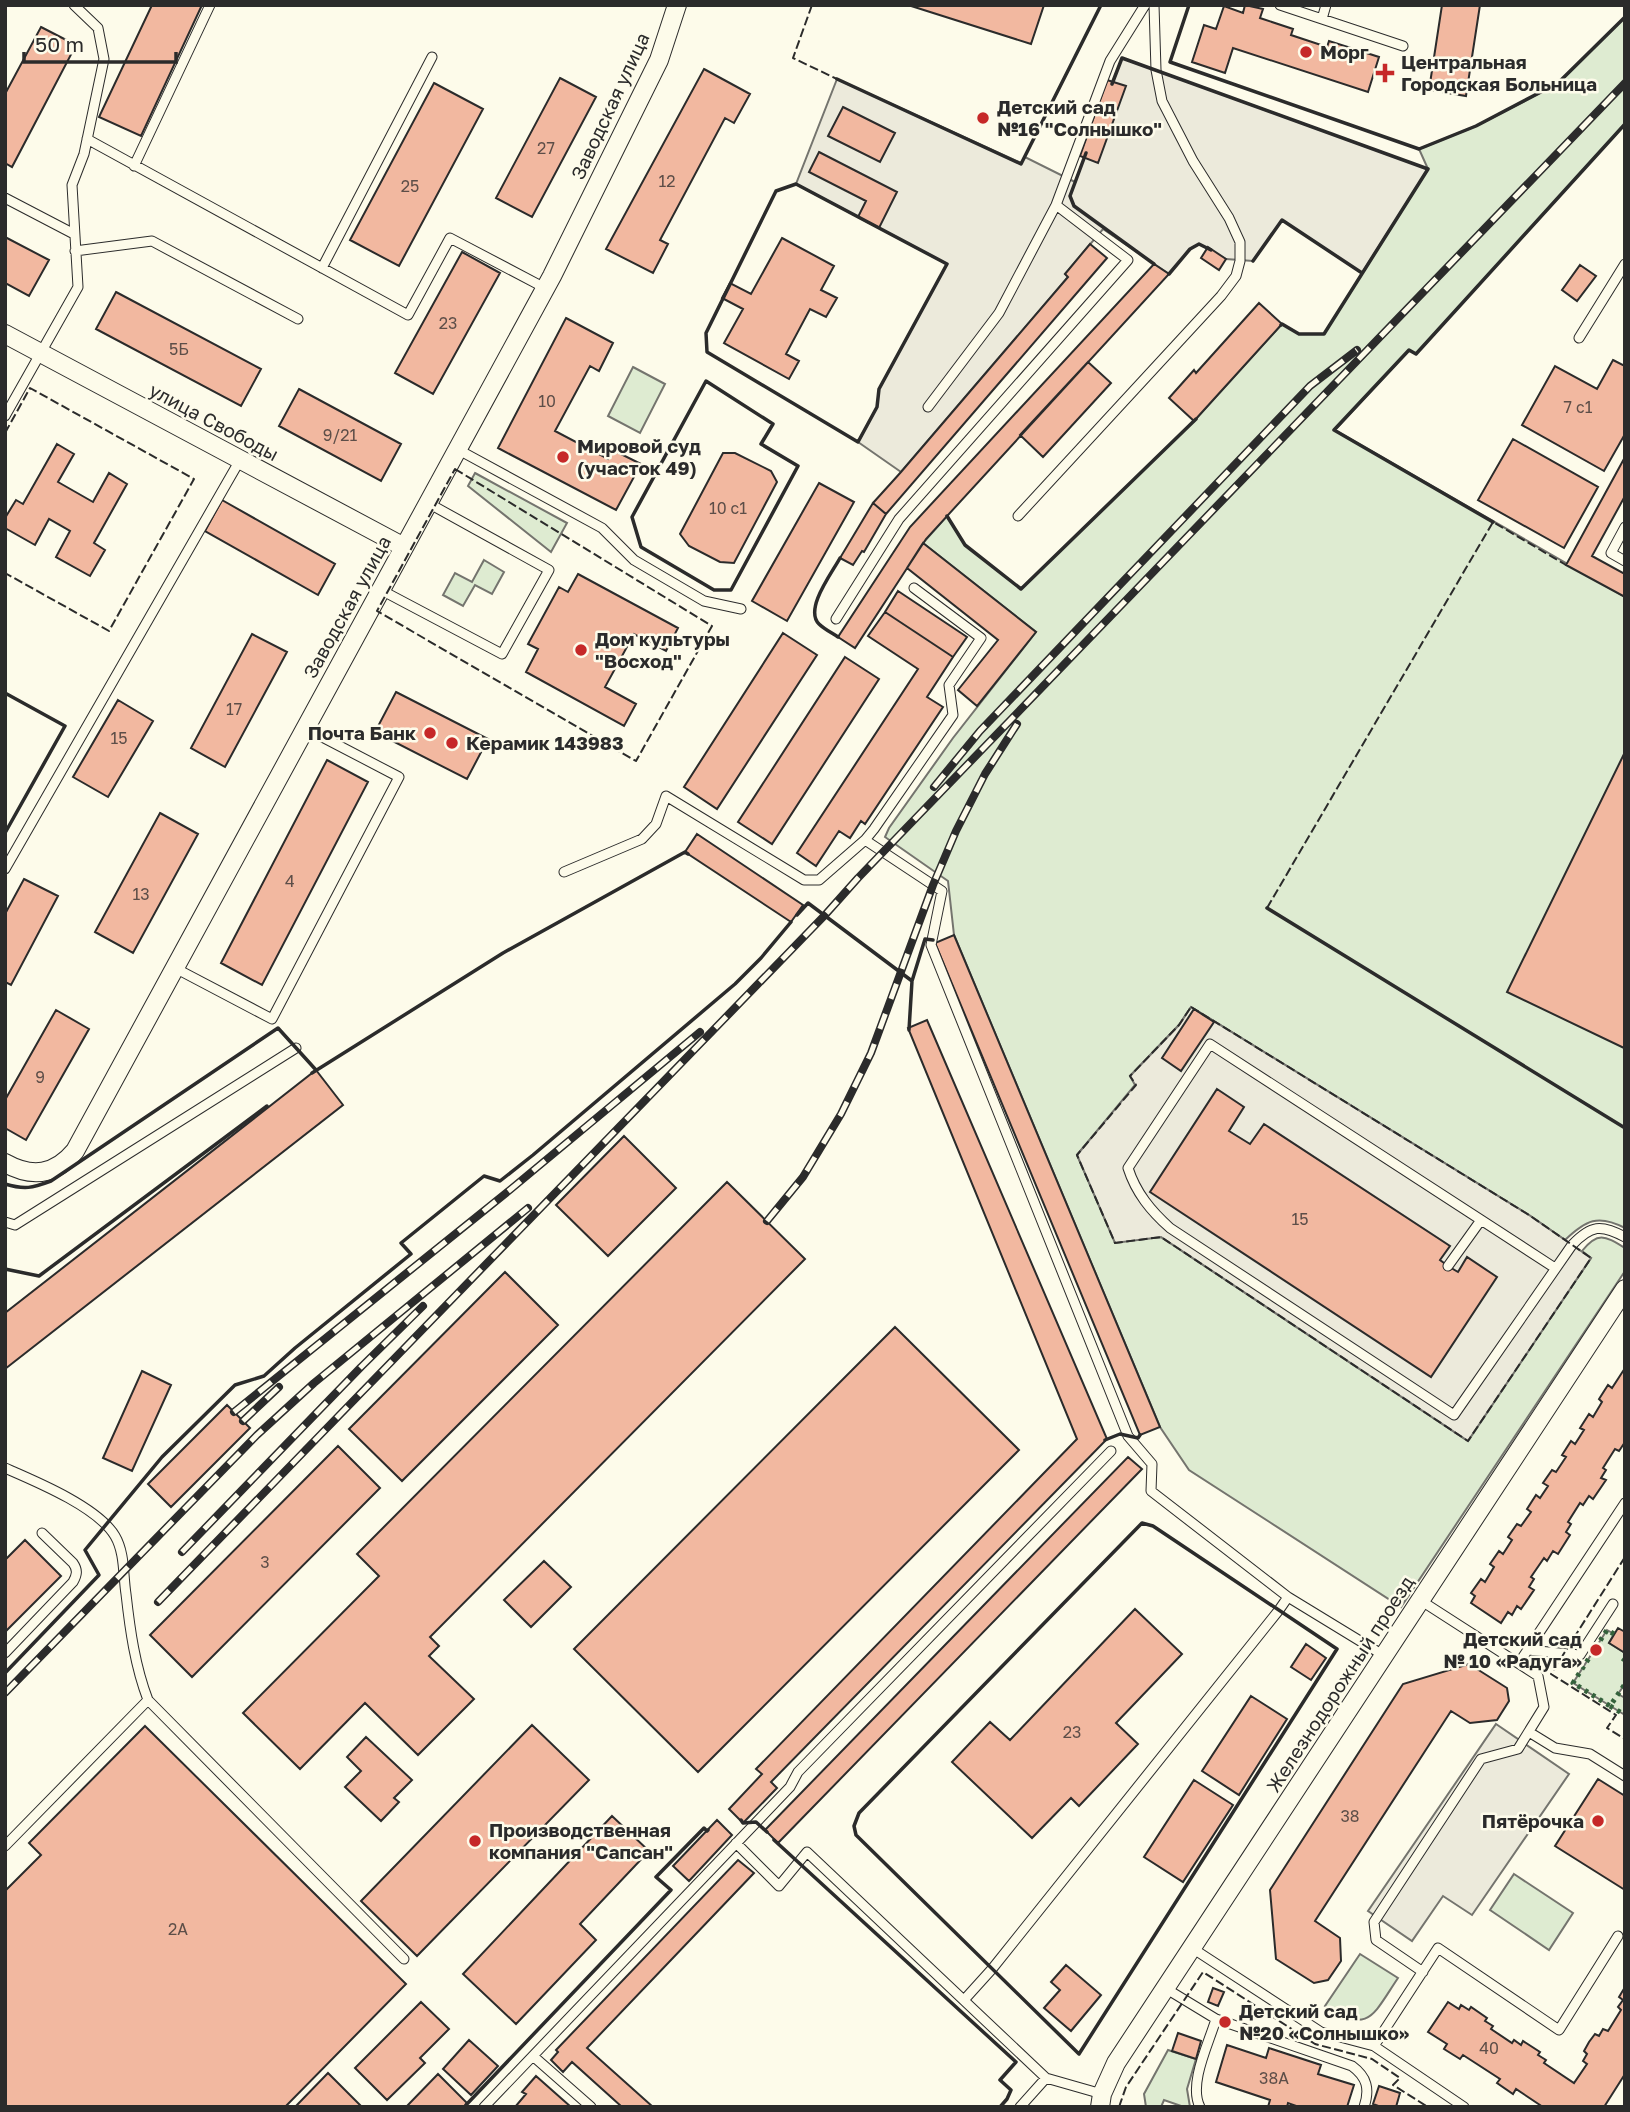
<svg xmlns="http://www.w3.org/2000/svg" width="1630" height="2112" font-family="'Golos Text',sans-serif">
<rect width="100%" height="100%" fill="#fdfbea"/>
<path fill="#deebd1" stroke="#74746e" stroke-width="2" d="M1625,17V124L1416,354L1409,350L1335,430L1625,597V1228C1598,1214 1586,1220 1565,1240L1529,1215L1191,1007L1179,1025L1130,1076L1136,1085L1077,1155L1115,1242L1161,1237L1467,1440L1591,1258L1582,1251C1598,1231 1605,1236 1625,1248V1271L1401,1607L1189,1470L1160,1427L954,935L948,881L885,837L889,828L953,738L1036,632L923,543L947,516L965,545L1021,589L1194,421L1282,324L1299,334H1324L1428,169L1419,149L1476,126L1558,84Z
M633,367L665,384L640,433L608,416Z
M475,473L567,523L551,552L468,486Z
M484,560L504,572L492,594L475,585L463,606L443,595L455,573L472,582Z
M1607,1630L1614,1634L1609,1643L1625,1653V1684L1618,1694L1625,1698V1715L1573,1683Z
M1514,1874L1573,1913L1549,1950L1490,1910Z
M1360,1954L1398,1978C1373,2015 1369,2035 1325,2006Z
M1168,2050L1196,2059L1187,2089L1190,2107H1184L1164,2100L1161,2107H1146L1144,2094Z"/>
<path fill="#eceadb" stroke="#74746e" stroke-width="2" d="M1122,58L1428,169L1362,273L1282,220L1253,261L1226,259L1199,244L1190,249L1169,274L1103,229L1065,274L1068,277L901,472L858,442L877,407L879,389L947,264L796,184L837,79L1021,163L1025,157L1075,182Z
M1191,1007L1529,1215L1591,1258L1468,1441L1161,1237L1115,1243L1077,1155L1135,1085L1130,1076L1179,1025Z
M1496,1724L1569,1774L1472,1915L1443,1896L1412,1941L1368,1911Z"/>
<path fill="#f2b8a0" stroke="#2b2b2b" stroke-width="2" d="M152,5H202L141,136L99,117Z
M908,5H1044L1031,44Z
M1245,5L1263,9L1260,18L1293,29L1291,35L1327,47L1329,41L1379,57L1368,92L1233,48L1225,73L1192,62L1204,25L1216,29L1224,6L1243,13Z
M1442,5H1480L1466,96L1429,90Z
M41,27L76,45L12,167L5,163V94Z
M704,69L750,94L734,123L725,118L660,240L668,244L653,273L606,249Z
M560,78L596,97L532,217L496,198Z
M1107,80L1126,86L1098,163L1080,156Z
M434,83L483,109L399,266L350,240Z
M843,107L895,133L880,162L828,136Z
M819,152L897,192L879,228L858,217L866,201L809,172Z
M5,237L49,260L29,296L5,283Z
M782,238L834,266L821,290L837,298L826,317L810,309L786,354L799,361L789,379L724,343L743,309L722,298L730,283L751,294Z
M1090,244L1107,258L886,514L873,503L901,472L1068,277L1065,274Z
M1208,247L1226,259L1219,270L1201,258Z
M462,252L500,273L433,394L395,373Z
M1154,264L1169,274L926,539L855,648L838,637L910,527Z
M1580,265L1596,276L1577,301L1562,290Z
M116,292L261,369L241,406L96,329Z
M1259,303L1282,324L1194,421L1169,398L1194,370L1196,373Z
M566,318L613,343L599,371L590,366L555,431L608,459L613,450L641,464L616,510L498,448Z
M1613,360L1625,366V434L1604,471L1522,425L1555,366L1597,389Z
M1088,362L1111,383L1043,457L1020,435Z
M299,389L401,444L381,481L279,426Z
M1513,439L1598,487L1564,548L1478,500Z
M57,444L74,454L58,482L93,502L109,473L127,484L94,543L105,550L90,576L56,557L70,531L49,519L35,545L5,528V518L16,500L23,504Z
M723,453H735L771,471L777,482L734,563L720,562L689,546L680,534Z
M1625,457V496L1592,556L1625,574V597L1566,565Z
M819,483L854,502L787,621L752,601Z
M222,500L335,564L318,595L205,531Z
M873,503L886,514L864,552L862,551L853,565L840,558Z
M923,543L1036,632L977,706L958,690L998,640L907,568Z
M578,574L678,628L666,651L634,634L605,687L636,704L624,726L526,672L538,649L528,644L559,587L568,592Z
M898,591L967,637L953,657L885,612Z
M885,612L953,657L927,697L943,707L865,824L861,821L850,838L839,831L816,866L797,853L918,669L868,636Z
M783,633L817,655L717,809L684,787Z
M252,634L287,652L225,767L191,748Z
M845,657L879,679L772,844L738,822Z
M396,692L488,739L467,779L375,732Z
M118,700L153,721L108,797L73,777Z
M1625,752V1047L1624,1048L1507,992Z
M327,760L368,782L262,985L221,963Z
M160,813L198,834L133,953L95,932Z
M697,834L803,905L791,922L685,852Z
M24,879L58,896L11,985L5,982V914Z
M954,935L1160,1427L1140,1435L935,943Z
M1194,1009L1214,1022L1181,1071L1162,1058Z
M56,1010L89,1029L26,1140L5,1128V1100Z
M927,1020L1107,1439L771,1782L777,1788L743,1823L729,1809L762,1774L756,1769L1077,1439L908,1028Z
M316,1070L343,1105L5,1369V1313Z
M1217,1089L1244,1107L1229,1131L1250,1144L1264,1124L1450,1246L1440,1260L1448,1266L1458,1272L1467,1257L1497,1277L1431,1377L1150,1192Z
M624,1136L676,1188L608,1256L556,1205Z
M727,1182L805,1259L430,1637L439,1646L429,1656L474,1699L418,1755L365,1703L300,1769L243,1713L379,1576L357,1554Z
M505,1272L558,1325L402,1481L349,1429Z
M895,1327L1019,1450L698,1772L574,1649Z
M1625,1368V1442L1619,1451L1615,1449L1603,1468L1606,1470L1601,1478L1606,1480L1593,1499L1589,1496L1583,1505L1580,1503L1568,1522L1571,1524L1566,1532L1570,1535L1558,1554L1553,1551L1547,1561L1544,1558L1531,1577L1534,1579L1529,1587L1534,1590L1521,1609L1517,1606L1512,1615L1508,1612L1501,1623L1471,1603L1475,1596L1471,1593L1481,1579L1485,1582L1494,1567L1490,1564L1499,1551L1503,1554L1512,1540L1508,1537L1517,1524L1521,1526L1531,1512L1527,1509L1536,1495L1540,1498L1548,1486L1543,1483L1552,1470L1556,1472L1566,1457L1562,1455L1571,1441L1575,1444L1584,1430L1580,1428L1589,1414L1593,1417L1602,1402L1599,1399L1608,1385L1612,1388Z
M142,1371L171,1385L132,1471L103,1458Z
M227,1405L250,1428L171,1507L148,1484Z
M338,1446L380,1488L192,1677L150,1635Z
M1128,1457L1142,1469L778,1843L765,1830Z
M25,1540L61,1576L5,1632V1560Z
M544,1561L571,1587L531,1627L504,1600Z
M1135,1609L1182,1654L1116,1723L1138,1744L1079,1806L1071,1798L1032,1838L952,1762L990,1722L1010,1740Z
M1618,1628L1625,1632V1653L1609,1643Z
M1306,1644L1326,1658L1311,1680L1291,1667Z
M1469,1664L1507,1688L1509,1701L1497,1720L1470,1723L1451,1711L1315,1921L1340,1938L1341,1961L1328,1980L1314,1983L1276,1959L1270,1890L1403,1684Z
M1251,1696L1287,1719L1239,1795L1202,1771Z
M532,1725L589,1780L417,1956L361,1901Z
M145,1726L406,1984L285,2107H5V1891L41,1855L29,1843Z
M366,1737L412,1780L394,1798L399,1802L381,1821L345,1787L361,1771L347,1757Z
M1598,1779L1625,1796V1890L1555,1846Z
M1194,1780L1233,1805L1183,1882L1144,1857Z
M612,1816L649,1851L580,1924L596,1940L516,2024L463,1974Z
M717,1820L732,1835L689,1881L673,1866Z
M738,1860L754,1873L587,2048L653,2107H622L572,2062L563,2072L551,2060L558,2052L556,2050Z
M1066,1965L1101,1995L1071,2031L1044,2008L1060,1990L1051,1982Z
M1625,1987V2074L1604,2107H1543L1516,2089L1513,2094L1497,2083L1500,2079L1463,2055L1460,2059L1444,2049L1447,2044L1428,2032L1448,2002L1459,2009L1461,2005L1469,2010L1471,2007L1487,2018L1485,2021L1493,2026L1491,2029L1512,2043L1514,2040L1521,2045L1523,2041L1540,2052L1538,2055L1546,2060L1544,2063L1574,2083L1587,2064L1583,2061L1587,2054L1584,2051L1589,2042L1595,2034L1599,2036L1603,2029L1608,2031L1621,2010L1618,2007L1623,2000L1619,1997Z
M1213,1988L1224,1992L1218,2006L1208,2002Z
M421,2002L449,2029L420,2058L425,2063L387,2100L355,2068Z
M1178,2033L1201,2041L1196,2059L1172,2051Z
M469,2040L498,2066L471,2095L443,2069Z
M1227,2045L1266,2058L1269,2048L1321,2065L1318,2074L1354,2085L1347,2107H1299L1288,2103L1287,2107H1268L1270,2100L1216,2082Z
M328,2073L362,2107H295Z
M438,2074L467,2103L464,2107H406Z
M536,2076L571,2107H515L526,2094L522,2092Z
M1379,2086L1400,2093L1396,2107H1381L1373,2104Z"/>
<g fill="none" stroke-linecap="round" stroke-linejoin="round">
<g stroke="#2b2b2b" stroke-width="11">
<path id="lane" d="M1280,5L1403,46
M1322,19L1326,5
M87,139L408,315L450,238L545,288
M134,166L210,5
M5,198L74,234
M75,251L152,241L298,319
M322,268L432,57
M1579,338L1625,264
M928,407L999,313L1056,205L1110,61L1145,5
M5,416L78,287L72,185L84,154L104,59L98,28L74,5
M457,449L602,528L634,560L704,601L741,609
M1018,516L1221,296L1236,276L1240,261V242L1229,218L1193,161L1162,101L1156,70L1154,5
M1625,527L1611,553L1625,561
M381,590L502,654L549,570L428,503
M836,619L899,519L1128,260L1056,205
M865,840L942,891L931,945L1128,1436L1152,1464L1151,1491L1288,1597
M5,869L240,460
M564,872L642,839L656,824L666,796L804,880H819L865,840L874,829L953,715L949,685L981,638L914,588
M175,968L272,1019L399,777L305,728
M5,1222L15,1225L296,1048
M1448,1266L1481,1220
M1555,1268L1210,1044L1128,1168C1136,1193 1151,1211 1170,1228L1454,1415L1572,1245C1591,1225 1601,1224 1625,1237
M5,1468C35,1481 98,1507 115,1536C125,1553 123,1575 126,1594C130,1630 135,1666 148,1700L404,1959
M1420,1600L1538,1676L1544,1707L1518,1749L1481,1759L1374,1922L1376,1940L1423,1972
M1528,1650L1580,1655L1613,1604
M5,1653L73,1582C77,1575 78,1570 73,1563L42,1533
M1519,1663L1625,1503
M1529,1732L1555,1748L1590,1754L1625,1776
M736,1843L779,1886L807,1852L1046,2078L1102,2094
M5,1846L148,1700
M1192,1948L1321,2032L1374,2046L1464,2107
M1165,1988L1216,2019L1352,2066C1367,2077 1370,2089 1364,2107
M964,2000L992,1969L1279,1610L1288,1597L1383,1655
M1374,2046L1438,1948L1559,2030L1618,1936
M533,2056L591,2107
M484,2107L790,1787L798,1772L1111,1451
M1020,2107L1046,2078
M1200,2107C1188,2084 1209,2043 1216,2019"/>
</g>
<g stroke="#2b2b2b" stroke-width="20">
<path id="street" d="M5,334L404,547
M5,1163C32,1178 55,1175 75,1151L552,276L659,60L677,5
M1100,2107L1102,2094L1116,2063L1625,1289"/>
</g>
<use href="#lane" stroke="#fdfbea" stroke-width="9"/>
<use href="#street" stroke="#fdfbea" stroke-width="18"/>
<g stroke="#2b2b2b" stroke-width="8">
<path id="rail" d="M934,787L980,731L1310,386L1357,350
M767,1221L803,1177L841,1114L871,1053L933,885L956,831L985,774L1017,724
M234,1412L511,1189L700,1032
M243,1421L279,1387
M182,1552L361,1367L423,1306
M158,1602L825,915L858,878L1625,83
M5,1693L257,1435L314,1383L528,1208"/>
</g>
<use href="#rail" stroke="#fdfbea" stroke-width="5" stroke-dasharray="16" stroke-linecap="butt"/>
<path stroke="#34623c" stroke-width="5" stroke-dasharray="3.5 5" stroke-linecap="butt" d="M1614,1634L1607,1630L1573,1683L1610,1706L1625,1684
M1625,1659L1622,1663L1625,1665
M1610,1706L1625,1715"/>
<path stroke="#2b2b2b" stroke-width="2" stroke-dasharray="9 3.5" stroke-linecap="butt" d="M812,5L793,58L837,79
M5,433L30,388L194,479L109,631L5,573
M455,469L712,626L636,761L377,611Z
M1267,908L1493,522L1566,565
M1191,1007L1529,1215L1591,1258L1468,1441L1161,1237L1115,1243L1077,1155L1136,1085L1130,1076L1179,1025Z
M1625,1557L1551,1674L1616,1715L1607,1728L1625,1739
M1119,2107L1126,2087L1203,1972L1315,2044L1372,2059L1400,2078L1393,2085L1428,2107"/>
<path stroke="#2b2b2b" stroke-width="3.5" d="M1189,5L1170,62L1419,149L1476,126L1558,83L1625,17
M837,79L1021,164L1101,5
M1112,84L1122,58L1428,169L1324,334H1299L1282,324L1281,325
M1086,153L1070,196L1074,206L1154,264
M796,184L947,264L879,389L877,407L858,442L707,352L706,333L776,191Z
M1253,261L1282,220L1362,273
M1169,274L1190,249L1199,244L1211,250
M706,381L773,424L761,444L798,466L731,590H714L641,547L632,517Z
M947,516L965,545L1021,589L1196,419
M1493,522L1334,430L1409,350L1416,354L1625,124
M838,637C832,633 824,629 819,624C804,609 832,573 840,558
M5,693L65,726L5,833
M1267,908L1625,1128
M797,915L808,903L912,981
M909,1030L912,981L925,939L933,940
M312,1073L503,953L685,852L688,854
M5,1184C25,1190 32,1188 51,1181L278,1028L316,1070
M5,1269L39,1276L267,1106
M1105,1440L1120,1434L1138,1438L1140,1435
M1142,1523L1153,1526L1337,1649L1079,2054L856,1835L854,1826L859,1813Z
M5,1673L99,1575L85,1550L162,1457L235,1385L264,1376L295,1348L411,1254L401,1243L484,1176L500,1181L533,1155L735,984L761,958L791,922
M741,1820L743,1823L756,1822L767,1832
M774,1840L1016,2062L1000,2080L1011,2090L1007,2099L1000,2107
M466,2105L671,1890L656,1877L704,1828L707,1831L708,1830"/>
</g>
<g fill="#c62828" stroke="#fdfbea" stroke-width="2.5">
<circle cx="1306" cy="52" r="7"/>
<path d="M1381.5 62.5h7v7h7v7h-7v7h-7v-7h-7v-7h7z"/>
<circle cx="983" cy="118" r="7"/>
<circle cx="563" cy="457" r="7"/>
<circle cx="581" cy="650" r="7"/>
<circle cx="430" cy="733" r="7"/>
<circle cx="452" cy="743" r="7"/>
<circle cx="1596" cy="1650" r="7"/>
<circle cx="1598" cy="1821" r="7"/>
<circle cx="475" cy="1841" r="7"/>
<circle cx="1225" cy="2022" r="7"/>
</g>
<g text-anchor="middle" stroke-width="5" stroke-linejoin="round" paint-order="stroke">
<g font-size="16" fill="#5d4e48">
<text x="546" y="154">27</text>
<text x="667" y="187">12</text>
<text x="410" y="192">25</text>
<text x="448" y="329">23</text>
<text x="179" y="355">5Б</text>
<text x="547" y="407">10</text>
<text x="1578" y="413">7 с1</text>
<text x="340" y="441">9/21</text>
<text x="728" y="514">10 с1</text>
<text x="234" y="715">17</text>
<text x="119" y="744">15</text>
<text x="290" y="887">4</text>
<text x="141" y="900">13</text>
<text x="40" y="1083">9</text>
<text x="1300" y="1225">15</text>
<text x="265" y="1568">3</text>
<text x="1072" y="1738">23</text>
<text x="1350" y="1822">38</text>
<text x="178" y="1935">2А</text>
<text x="1489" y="2054">40</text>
<text x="1274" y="2084">38А</text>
</g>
<g font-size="19" font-weight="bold" fill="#2b2b2b" stroke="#fdfbea" text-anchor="start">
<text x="1320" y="59">Морг</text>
<text x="1401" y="69">Центральная<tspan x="1401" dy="22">Городская Больница</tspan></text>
<text x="997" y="114">Детский сад<tspan x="997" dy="22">№16 "Солнышко"</tspan></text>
<text x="577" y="453">Мировой суд<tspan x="577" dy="22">(участок 49)</tspan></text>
<text x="595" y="646">Дом культуры<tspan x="595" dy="22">"Восход"</tspan></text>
<text x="416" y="740" text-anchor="end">Почта Банк</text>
<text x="466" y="750">Керамик 143983</text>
<text x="1582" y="1646" text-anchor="end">Детский сад<tspan x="1582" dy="22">№ 10 «Радуга»</tspan></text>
<text x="1584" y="1828" text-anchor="end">Пятёрочка</text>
<text x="489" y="1837">Производственная<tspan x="489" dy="22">компания "Сапсан"</tspan></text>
<text x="1239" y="2018">Детский сад<tspan x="1239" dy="22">№20 «Солнышко»</tspan></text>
</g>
<g font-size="19" fill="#2b2b2b" stroke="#fdfbea">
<text transform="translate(610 106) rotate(-65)" y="7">Заводская улица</text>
<text transform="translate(214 422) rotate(28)" y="7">улица Свободы</text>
<text transform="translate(347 607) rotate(-61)" y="7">Заводская улица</text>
<text transform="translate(1340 1684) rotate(-57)" y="7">Железнодорожный проезд</text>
</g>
</g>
<rect width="1630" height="2112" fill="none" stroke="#2b2b2b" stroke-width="14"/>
<path d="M24 52v10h152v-10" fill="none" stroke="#2b2b2b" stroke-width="3.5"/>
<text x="35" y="52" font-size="21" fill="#2b2b2b" stroke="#fdfbea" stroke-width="5" paint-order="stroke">50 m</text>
</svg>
